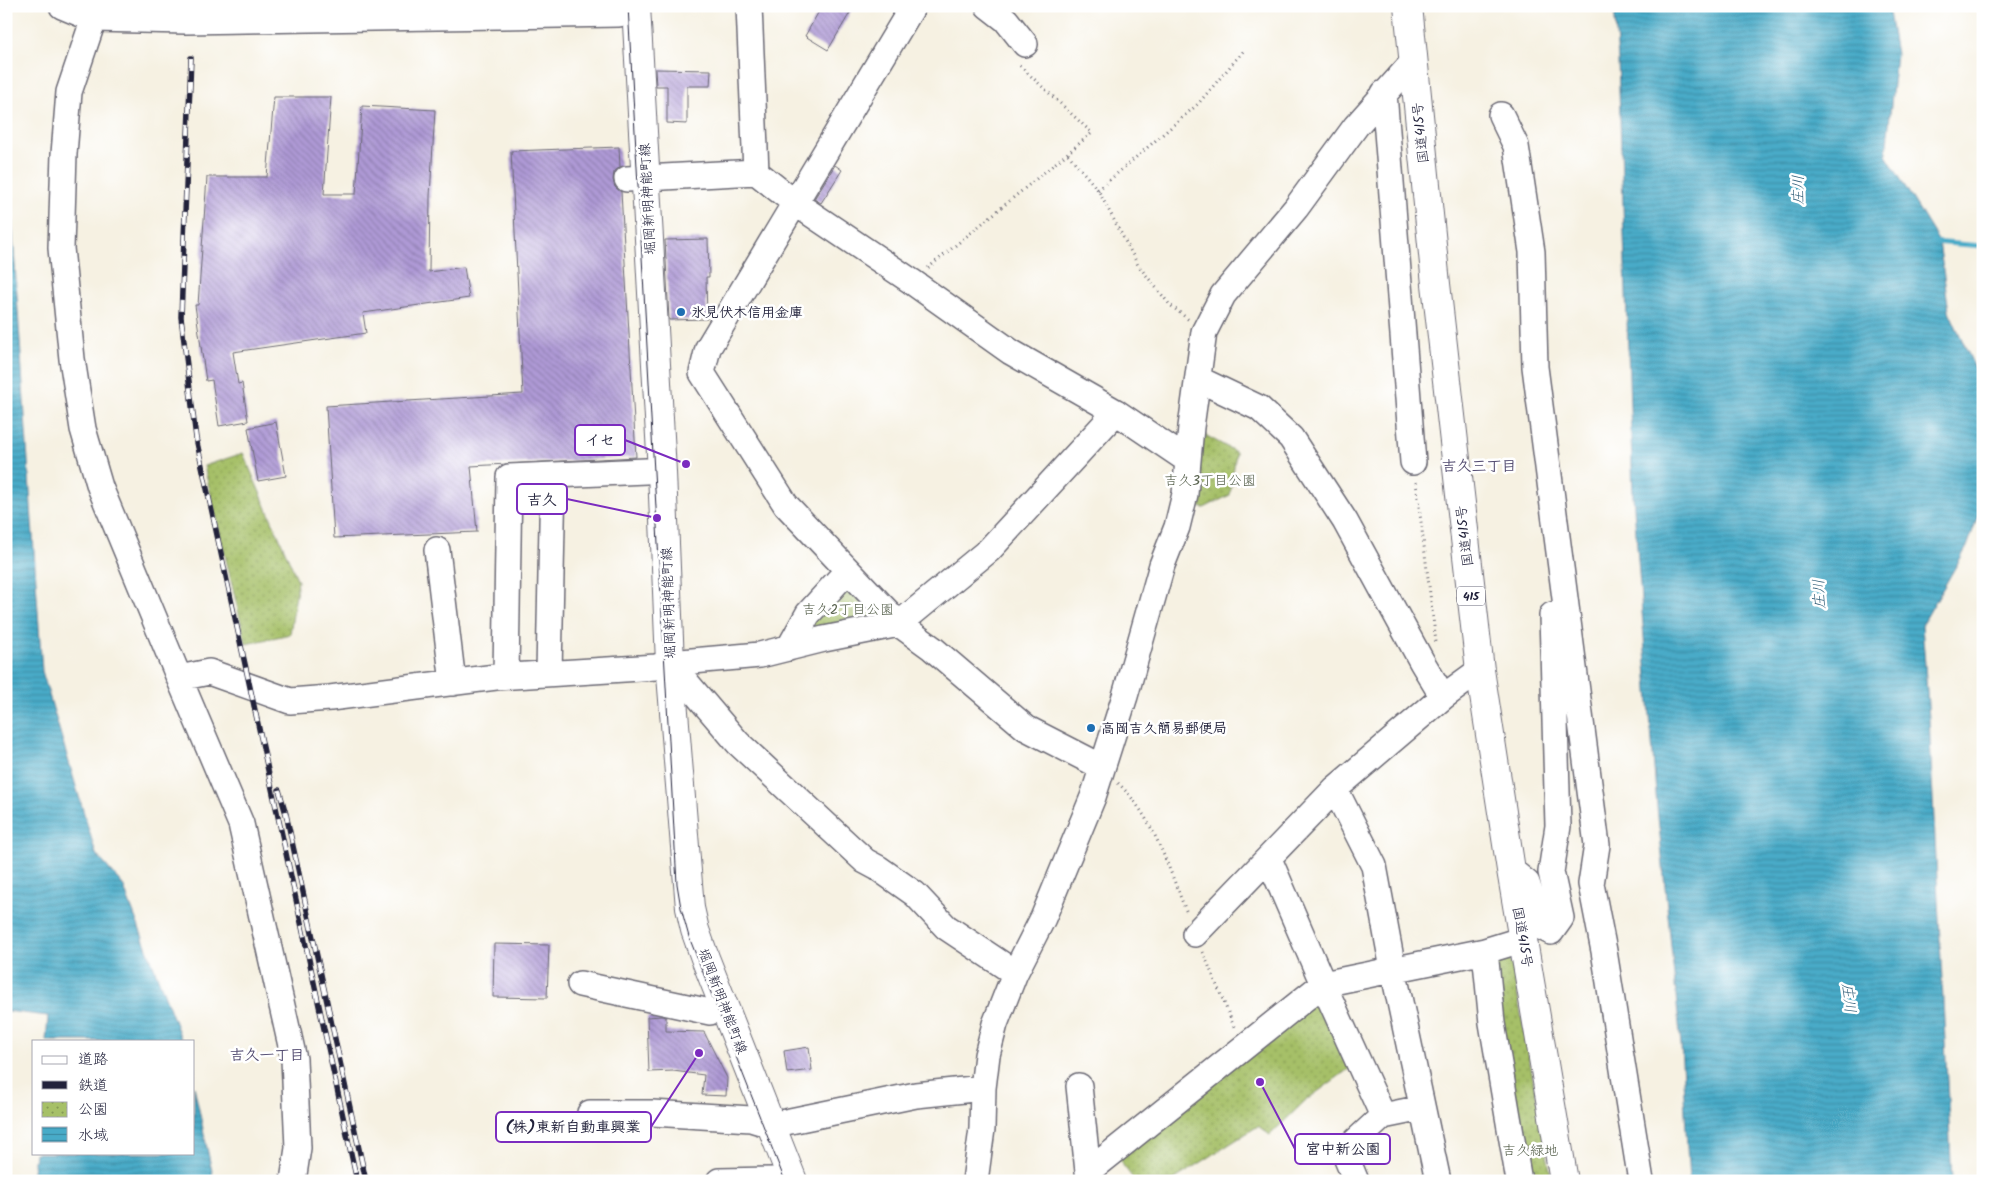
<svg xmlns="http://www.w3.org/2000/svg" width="1989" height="1187" font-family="Kalam,'Klee One',sans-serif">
<defs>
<pattern id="park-dots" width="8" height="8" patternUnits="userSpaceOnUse" patternTransform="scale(1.25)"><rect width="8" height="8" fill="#a6c067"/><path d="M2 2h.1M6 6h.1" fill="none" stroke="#879c56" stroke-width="1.8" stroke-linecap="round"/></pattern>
<pattern id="water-rules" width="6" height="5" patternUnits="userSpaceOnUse" patternTransform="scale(1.25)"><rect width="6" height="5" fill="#48abc8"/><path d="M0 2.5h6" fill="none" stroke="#3c8ba4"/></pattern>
<pattern id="building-back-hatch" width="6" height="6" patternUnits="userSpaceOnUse" patternTransform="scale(1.25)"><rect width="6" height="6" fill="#af9ad6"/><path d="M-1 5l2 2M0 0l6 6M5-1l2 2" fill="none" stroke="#8e7daf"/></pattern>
</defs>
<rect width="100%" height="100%" fill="#fff"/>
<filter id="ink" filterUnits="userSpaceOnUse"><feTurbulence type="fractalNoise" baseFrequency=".02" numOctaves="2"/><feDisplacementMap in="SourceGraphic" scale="10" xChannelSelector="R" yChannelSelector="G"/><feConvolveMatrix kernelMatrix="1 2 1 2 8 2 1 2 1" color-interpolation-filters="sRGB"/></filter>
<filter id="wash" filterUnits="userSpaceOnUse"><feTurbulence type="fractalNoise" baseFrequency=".0096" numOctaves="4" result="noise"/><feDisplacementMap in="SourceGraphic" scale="20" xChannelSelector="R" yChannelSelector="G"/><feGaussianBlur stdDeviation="1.12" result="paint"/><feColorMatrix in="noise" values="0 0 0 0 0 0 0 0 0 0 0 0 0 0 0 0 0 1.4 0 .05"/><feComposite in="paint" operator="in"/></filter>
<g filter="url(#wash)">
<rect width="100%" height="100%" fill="#f6f1e2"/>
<path fill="url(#park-dots)" stroke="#647151" d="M1196,430L1236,452L1230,495L1204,508L1185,504Z
M243,453L298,581L290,634L246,644L204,466Z
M847,571L899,624L789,648Z
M1506,944L1514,976L1552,1181H1520L1485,951Z
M1326,986L1357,1063L1305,1101L1270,1135L1258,1126L1172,1181H1135L1109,1147Z"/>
<path fill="url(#water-rules)" stroke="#356682" d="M1614,6H1888L1896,54L1886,155L1939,242L1949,311L1983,386V509L1979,513L1967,547L1922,625L1929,718L1952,1181H1689L1681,1045L1657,807L1633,495L1618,60Z
M6,7L7,145L42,671L96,854L123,885L182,1041H46L48,1016L6,1011Z
M194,1086L214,1181H32L35,1153H194Z"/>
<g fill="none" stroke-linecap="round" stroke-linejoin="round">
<path stroke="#48abc8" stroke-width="5" d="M1933,242L1983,246"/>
</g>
<g id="blocks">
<path fill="url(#building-back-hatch)" d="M822,6H854L828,50L805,36Z
M655,69L711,70L710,86H687V124L667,123V86H656Z
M274,97H331L324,194H356L362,106L435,110L430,196L429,272L464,267L469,298L363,313L366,333L233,352L238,384L242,383L248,421L219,426L212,380L206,381L195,305H198L207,177H267Z
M619,147L620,167L614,172L613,180L615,187L621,192L636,457L471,466L477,532L334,538L326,406L523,394L511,151Z
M835,165L842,170L821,203L814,199Z
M708,239L709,277H706L707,319L669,320L665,240Z
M276,422L286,476L258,481L248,428Z
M494,944L549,945L547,998L493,997Z
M662,1016L666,1017V1031L704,1032L727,1078L726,1096L702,1095L704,1075L673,1071L649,1072L647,1017Z
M809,1047L812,1070L787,1073L784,1051Z"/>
</g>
</g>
<g filter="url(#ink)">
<use href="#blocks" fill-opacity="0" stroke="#6c6a75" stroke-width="1"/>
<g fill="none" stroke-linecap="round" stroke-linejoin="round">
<g stroke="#6c6a75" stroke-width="28">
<path id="minor" d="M62,6L93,19L186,21L619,14L633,6
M98,6L69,92L64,154L61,248L72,359L83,429L100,487L179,678L241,824L294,1059L298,1148L293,1181
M749,6L756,172
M913,6L708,348L702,373L786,505L899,624L932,648L1026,728L1102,767
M988,6L1006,20L1025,44
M1384,93L1413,462
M1501,115L1516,146L1532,252L1535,367L1597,845L1591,884L1604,951L1641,1181
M627,179L756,172L795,203L911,281L1011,352L1116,412L1187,460
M1198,379L1259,408L1291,438L1345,521L1422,662L1443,697
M437,550L453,683
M789,648L808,614L847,571
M670,663L738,743L865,861L878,868L915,894L946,927L1015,973
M549,673L553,475
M506,676L509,477L646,471
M179,678L209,672L290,701L330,698L496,677L656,667L670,663L760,655L824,639L899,624L989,550L1116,412
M1335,789L1374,866L1393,969L1438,1181
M1269,859L1323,984L1383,1116
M1511,870L1527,883L1541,927L1551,932L1561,918L1551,872L1558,826L1552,615L1564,612
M1195,934L1335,789L1443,697L1480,670
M1485,951L1492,1023L1519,1181
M580,984L710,1012
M1079,1086L1089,1181
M590,1113H652L751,1119L771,1125L916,1095L983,1088
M1088,1172L1323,984L1485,951L1524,939
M719,1181L775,1180
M975,1181L982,1129L983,1088L987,1055L995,1024L1015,973L1043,918L1093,797L1125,696L1162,565L1177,527L1185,494L1191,427L1204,332L1223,295L1296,208L1356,126L1413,62
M1356,1181L1344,1152L1383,1116L1422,1108"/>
</g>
<g stroke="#6c6a75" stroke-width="30">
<path id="major" d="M636,6L662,472L670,663L690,908L695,930L705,958L793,1181"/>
</g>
<g stroke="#6c6a75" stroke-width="30">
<path id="highway" d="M1408,6L1436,284L1480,670L1511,870L1564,1181"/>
</g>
<path stroke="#6c6a75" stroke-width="3" stroke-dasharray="1 4" stroke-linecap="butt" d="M1068,154L1098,190L1138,265L1170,305L1189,320
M1098,190L1198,104L1245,49
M928,268L1092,133L1018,64
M1416,482L1436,642
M1118,783C1154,817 1168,868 1187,913
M1203,952L1235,1029"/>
<use href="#minor" stroke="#fff" stroke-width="25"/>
<use href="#major" stroke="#fff" stroke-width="28"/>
<use href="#highway" stroke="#fff" stroke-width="28"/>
<path stroke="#22223b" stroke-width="1" d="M628,6L677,884L681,908L689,937L785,1181"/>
<g stroke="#22223b" stroke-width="5.5">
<path id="rail" d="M191,58L181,317L196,438L357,1181
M279,790L286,814L366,1181"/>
</g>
<use href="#rail" stroke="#fff" stroke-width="4" stroke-dasharray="11" stroke-linecap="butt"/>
</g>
</g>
<g fill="#1f6fb2" stroke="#fff" stroke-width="2">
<circle cx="681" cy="312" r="5"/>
<circle cx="1091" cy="728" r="5"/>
</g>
<g text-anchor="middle" stroke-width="5" stroke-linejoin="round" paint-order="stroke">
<rect fill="#fff" stroke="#646476" stroke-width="1" x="1457" y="586.5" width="28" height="19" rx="4"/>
<g font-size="12" font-weight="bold" fill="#22223b">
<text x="1471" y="600">415</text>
</g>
<g font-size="14" fill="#22223b" stroke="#fff">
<text transform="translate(1420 133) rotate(-96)" y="5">国道415号</text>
<text transform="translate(647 199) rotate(-93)" y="5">堀岡新明神能町線</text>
<text transform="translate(1464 536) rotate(-97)" y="5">国道415号</text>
<text transform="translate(668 603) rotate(-92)" y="5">堀岡新明神能町線</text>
<text transform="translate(1523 937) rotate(80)" y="5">国道415号</text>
<text transform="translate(723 1001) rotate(69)" y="5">堀岡新明神能町線</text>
</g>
<g font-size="14" font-weight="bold" fill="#22223b" stroke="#fff" text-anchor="start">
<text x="691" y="317">氷見伏木信用金庫</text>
<text x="1101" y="733">高岡吉久簡易郵便局</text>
</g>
<g font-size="14" fill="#57614d" stroke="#fff">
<text x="1210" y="485">吉久3丁目公園</text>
<text x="848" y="614">吉久2丁目公園</text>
<text x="1530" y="1155">吉久緑地</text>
</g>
<g font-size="15" font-style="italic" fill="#33607a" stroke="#fff">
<text transform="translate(1798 190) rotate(-90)" y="5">庄川</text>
<text transform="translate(1819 594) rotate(-93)" y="5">庄川</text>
<text transform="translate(1849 998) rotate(83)" y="5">庄川</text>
</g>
<g font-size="15" font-weight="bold" fill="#534c71" stroke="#fff">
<text x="1479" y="471">吉久三丁目</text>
<text x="267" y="1060">吉久一丁目</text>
</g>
</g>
<path fill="none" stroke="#7b2cbf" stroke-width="2" d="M686 464L625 440M657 518L567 499M699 1053L651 1127M1260 1082L1295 1149"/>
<g fill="#7b2cbf" stroke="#fff" stroke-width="2">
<circle cx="686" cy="464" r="5"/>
<circle cx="657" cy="518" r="5"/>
<circle cx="699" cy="1053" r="5"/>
<circle cx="1260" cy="1082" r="5"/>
</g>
<g fill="#fff" stroke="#7b2cbf" stroke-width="2">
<rect x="575" y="425" width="50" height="30" rx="5"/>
<rect x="517" y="484" width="50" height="30" rx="5"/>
<rect x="496" y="1112" width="155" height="30" rx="5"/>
<rect x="1295" y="1134" width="95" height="30" rx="5"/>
</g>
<g font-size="15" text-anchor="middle" font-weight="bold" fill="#22223b">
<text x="600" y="445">イセ</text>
<text x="542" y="505">吉久</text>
<text x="573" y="1132">(株)東新自動車興業</text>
<text x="1343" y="1154">宮中新公園</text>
</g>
<rect width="1989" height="1187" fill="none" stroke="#fff" stroke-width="25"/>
<rect x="32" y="1040" width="162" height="115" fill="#ffffff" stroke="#a7a7b1"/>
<rect x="42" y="1056" width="25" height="8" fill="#ffffff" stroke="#a7a7b1"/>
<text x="78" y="1064" font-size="15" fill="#22223b">道路</text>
<rect x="42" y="1081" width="25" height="8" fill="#22223b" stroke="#a7a7b1"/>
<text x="78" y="1090" font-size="15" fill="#22223b">鉄道</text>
<rect x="42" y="1102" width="25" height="15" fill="url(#park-dots)" stroke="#a7a7b1"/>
<text x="78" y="1114" font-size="15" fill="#22223b">公園</text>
<rect x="42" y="1127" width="25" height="15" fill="url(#water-rules)" stroke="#a7a7b1"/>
<text x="78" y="1140" font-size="15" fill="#22223b">水域</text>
</svg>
